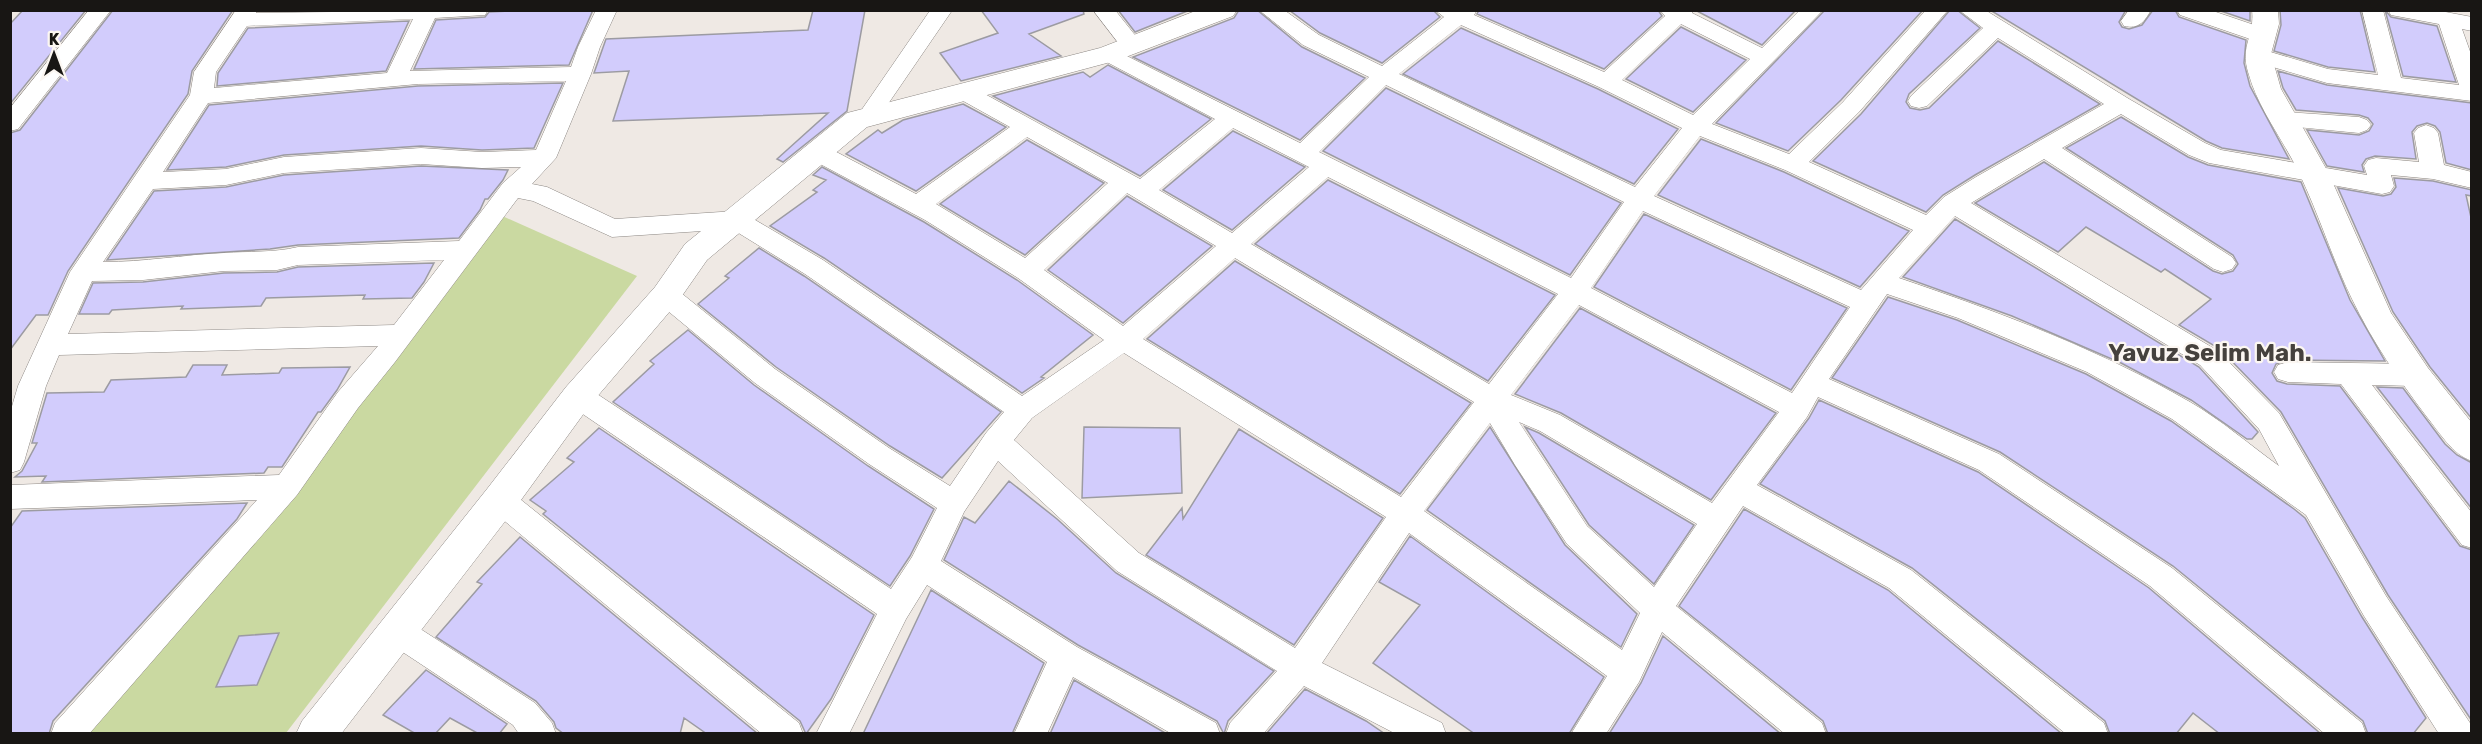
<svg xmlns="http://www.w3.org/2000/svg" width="2482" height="744" font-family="Rubik,sans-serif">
<rect width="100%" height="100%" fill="#efe9e4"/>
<path fill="#cad9a1" d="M500,215L637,276L286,733L83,734Z"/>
<path fill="#d2ccfc" stroke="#9c9ba2" stroke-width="1.5" d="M23,10H86L10,104V24Z
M113,10H233L192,71L188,94L68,271L48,315H36L10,350V133L20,130Z
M535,10H593L569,65L414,69L436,20L485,17L489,12Z
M813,10H865L847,111L783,162L777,159L828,113L613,121L629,71L594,73L606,39L808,30Z
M981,10H1083L1084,14L1029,34L1061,56L961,81L940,53L998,33Z
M1118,10H1190L1135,32Z
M1239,10H1257L1302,47L1365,78L1300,140L1133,57L1234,18Z
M1289,10H1433L1440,17L1382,63L1320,33Z
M1479,10H1658L1662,16L1604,69L1477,14Z
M1695,10H1796L1762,45Z
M1825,10H1923L1841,100L1788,151L1716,123Z
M1950,10H1957L1980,28L1909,94L1906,102L1910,108L1920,110L1929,108L1998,41L2100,104L1975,175L1943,195L1926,212L1813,161L1861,114Z
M1990,10H2126L2119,22L2122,27L2129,29L2142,25L2153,10H2175L2179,17L2246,40L2244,63L2250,86L2289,159L2222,148L2206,141Z
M2218,10H2250V21Z
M2280,10H2360L2375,72L2328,67L2274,51L2281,25Z
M2385,10L2391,17L2437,26L2456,82L2403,76Z
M409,21L386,71L217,86L218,73L248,28Z
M1681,27L1746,60L1693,112L1626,79Z
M1461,28L1598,89L1678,129L1634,184L1403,74Z
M1108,65L1211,119L1140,176L993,96L1083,72L1090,77Z
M2278,71L2327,85L2472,103V170L2446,163L2440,132L2435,126L2427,123L2417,126L2412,132L2416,159L2375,156L2366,159L2362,165L2364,172L2327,166L2307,130L2359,135L2369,131L2373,124L2368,118L2359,115L2296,110L2283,88Z
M563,83L534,148L482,150L421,146L284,155L226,167L167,170L209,105L418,86Z
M1386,88L1621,203L1570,275L1323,151Z
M963,104L1006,127L916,191L846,154L878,130L882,133L903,120Z
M2121,117L2188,157L2208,165L2301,182L2350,300L2385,361L2288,360L2276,364L2272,373L2277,381L2287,384L2340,386L2460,546L2472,550V721L2388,595L2281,412L2220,349L2179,325L2211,299L2165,269L2161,272L2086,227L2058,252L1975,203L2044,162L2213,271L2222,274L2233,271L2238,264L2233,255L2066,148Z
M1233,131L1305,167L1232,230L1163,190Z
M1701,139L1784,172L1909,231L1860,287L1658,195Z
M1027,140L1104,183L1025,255L940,204Z
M421,166L508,170L503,180L488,199H485L480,210L459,238L298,245L270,249L107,260L154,191L226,187L284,175Z
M822,167L924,222L1017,280L1093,335L1041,377L1044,378L1022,393L824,258L770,226L817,192L813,190L826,180L813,175Z
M2394,178L2433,181L2472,190V196L2466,195L2472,222V419L2430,367L2393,312L2338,188L2383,196L2391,194L2396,187Z
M1328,180L1555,295L1488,381L1255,244Z
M1127,196L1212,246L1123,323L1048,270Z
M1644,214L1847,308L1791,390L1594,287Z
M1955,219L2199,367L2258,432L2252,439H2247L2191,400L2121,363L2012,316L1903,277Z
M759,248L804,276L1001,412L942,478L890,446L776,367L698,304L729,278L725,276Z
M1235,261L1471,403L1400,494L1147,339Z
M434,263L424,282L412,298L363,299L365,295L266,298L261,306L181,309L183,306L112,310L109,314H79L93,283L143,282L224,273L277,272L298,267Z
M1888,297L1957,320L2086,374L2171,421L2294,509L2305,518L2362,617L2426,718L2413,734H2368L2363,721L2173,566L2000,452L1832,378Z
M1580,308L1776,413L1711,500L1561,413L1515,394Z
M688,330L754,385L868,466L934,509L910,556L890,586L613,402L654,364L650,361Z
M193,365H227L222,375L279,373L282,368L350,367L337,390L321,412H318L282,467H268L264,473L42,482L46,476L15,477L22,471L37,443H32L47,393L104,392L111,380L186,377Z
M2377,387L2403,388L2445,444L2457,455L2472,463V509Z
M1819,400L1978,472L2149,588L2321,734H2220L2193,713L2176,734H2110L2105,721L1912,568L1760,484L1809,418Z
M1084,427L1180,428L1182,493L1082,498Z
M1490,427L1565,545L1637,614L1621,647L1427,510Z
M1525,427L1539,433L1694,525L1654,584L1589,525Z
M599,428L874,615L831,699L806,734L800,721L543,514L546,511L530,500L574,462L567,458Z
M1239,429L1383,518L1294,645L1146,555L1182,508L1183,519Z
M1009,481L1057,519L1116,573L1274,671L1228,721L1224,734L1217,721L1078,645L944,560L964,517L975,523Z
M247,503L237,519L53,721L49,734H10V528L22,511Z
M1744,509L1888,590L2062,734H1828L1823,721L1679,606Z
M1410,536L1604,677L1569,734H1475L1373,663L1420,605L1379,582Z
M520,537L758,734H707L684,718L680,734H564L556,728L554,722L536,701L436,637L482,584L477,582Z
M931,590L1044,663L1012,734H863Z
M279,633L257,685L216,687L239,636Z
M1663,636L1781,734H1609L1641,683Z
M426,670L507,724L499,734H479L450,718L435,734H416L383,715Z
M1074,680L1167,734H1050Z
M1305,689L1366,721L1385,734H1266Z"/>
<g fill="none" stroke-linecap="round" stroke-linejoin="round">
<g stroke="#8c8783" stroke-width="1">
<path id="street" d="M89,10H111L18,129L10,131V108Z
M236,10H257L256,13L488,10L485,15L435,18L410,71L571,67L578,47L596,10H617L600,47L591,74L556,158L532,184L547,187L615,219L736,211L745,214L823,260L1022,396L1104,340L1018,278L925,220L809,158L805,152L809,146L817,144L825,146L916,194L1010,127L956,97L953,92L956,87L964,85L972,87L1140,179L1215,119L1101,59L1098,54L1101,49L1109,47L1300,143L1369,77L1303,45L1259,10H1284L1319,35L1382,66L1444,17L1435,10H1477L1474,15L1604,72L1665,16L1660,10H1693L1692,13L1762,48L1800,10H1823L1712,124L1789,154L1843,102L1926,10H1948L1859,112L1809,162L1926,215L1944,197L1976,177L2104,104L1998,38L1927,106L1919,108L1911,106L1908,101L1911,96L1983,28L1959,10H1985L2129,99L2205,143L2221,150L2367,175L2364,166L2368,160L2376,158L2419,162L2414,133L2418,128L2426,125L2434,128L2438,133L2444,165L2472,172V188L2433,179L2391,175L2394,186L2390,192L2382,194L2209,163L2189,155L2121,114L2062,148L2232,257L2236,263L2232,269L2223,272L2214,269L2044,159L1971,203L2218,351L2279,413L2386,596L2470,723L2472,734H2439L2364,616L2306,515L2172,419L2087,372L1958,318L1887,294L1829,379L1999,454L2172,568L2362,723L2366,734H2325L2150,586L1979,470L1818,397L1807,417L1757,485L1911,570L2104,723L2108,734H2066L1889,588L1743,506L1676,606L1822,723L1826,734H1785L1662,632L1639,682L1606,734H1571L1607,676L1409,533L1322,663L1442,723L1446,734H1396L1304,686L1263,734H1226L1230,723L1277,671L1117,571L998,461L964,512L941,561L1077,647L1216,723L1220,734H1172L1073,677L1047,734H1014L1047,662L927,585L906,619L849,734H816L877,614L568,404L564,396L568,388L578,385L588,388L891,589L912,557L937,508L869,464L755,383L657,302L653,295L657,288L666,285L675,288L775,369L889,448L950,486L986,433L1004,412L805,274L732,229L612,237L533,201L518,198L395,362L358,408L297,495L89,734H51L55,723L257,500L10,509V485L279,475L338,392L378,346L59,355L46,386L24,462L20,470L10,473V413L18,386L70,272L190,95L194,72ZM413,19L387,73L214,88L216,72L247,26ZM1681,24L1750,59L1693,115L1622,80ZM1461,25L1599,87L1682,128L1635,187L1399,74ZM566,81L536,150L482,152L421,148L284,157L226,169L163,172L208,103L418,84ZM1386,85L1624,202L1571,278L1319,152ZM1233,128L1309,167L1232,233L1159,190ZM1700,136L1785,170L1913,230L1861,290L1654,196ZM1027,137L1108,183L1025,258L936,204ZM421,164L482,168L521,167L503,183L459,241L298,247C273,253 249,251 224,253C183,255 144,262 103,262L153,189L226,185L284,173ZM1328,177L1558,294L1489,384L1251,244ZM1127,193L1216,246L1123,326L1044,270ZM1643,211L1850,307L1792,393L1591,288ZM1955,216L2200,365L2259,429L2279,466C2250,445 2221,420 2190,402C2098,349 1999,312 1899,278ZM1235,258L1474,402L1401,497L1143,339ZM444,260L394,325L68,334L92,281L143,280L224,271L277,270L298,265ZM1579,305L1779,412L1712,503L1560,415L1511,395ZM1124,353L1386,517L1295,648L1139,553L1014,440L1032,418ZM1519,422L1540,431L1697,524L1654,587L1587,526ZM1490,423L1515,465L1567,544L1640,613L1622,650L1424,511Z
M928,10L951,12L875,123L867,126L859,123L856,118L929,12Z
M1093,10H1115L1142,44L1139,49L1131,51L1123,49Z
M2129,10H2151C2144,22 2139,29 2124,26L2121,21Z
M2177,10H2210L2269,30L2272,35L2269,40L2261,42L2253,40L2180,15Z
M2362,10H2383L2401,78L2459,85L2439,24L2391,15L2388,10H2435L2472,17V31L2462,29L2472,57V101L2327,83L2249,60L2246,55L2249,50L2257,48L2328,69L2378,75Z
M2285,112L2359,117L2367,120L2371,125L2367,130L2359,133L2277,125L2274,120L2277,115Z
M2288,362L2415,364L2425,368L2429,375L2425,382L2415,386L2372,385L2472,513V548L2462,545L2341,384L2288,382L2278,379L2274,372L2278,365Z
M500,488L510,491L799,723L803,734H762L490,509L485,500L490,491Z
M397,617L408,621L535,703L552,723L556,734H519L513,725L386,641L381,631L386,621Z"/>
</g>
<g stroke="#8c8783" stroke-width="1">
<path id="secondary" d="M1198,10H1237L1233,16L1118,60L867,127L707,260L677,303L590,405L513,511L341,734H296L302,721L487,489L566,387L655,287L685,244L847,113L1100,48Z
M2252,10H2278L2279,24L2271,54L2281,89L2328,172L2391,313L2428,368L2472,423V461C2452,454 2440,433 2427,417C2399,380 2372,341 2352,299C2332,258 2319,214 2299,173C2283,139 2258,109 2248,72C2240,45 2255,36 2252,10Z"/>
</g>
<use href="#street" fill="#fff" fill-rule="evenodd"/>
<use href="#secondary" fill="#fff" fill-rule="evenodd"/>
</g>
<g text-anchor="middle" stroke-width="4.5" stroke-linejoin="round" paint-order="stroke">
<g font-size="24" font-weight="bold" fill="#45413d" stroke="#fcf7f2">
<text x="2210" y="361">Yavuz Selim Mah.</text>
</g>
</g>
<rect width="2482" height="744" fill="none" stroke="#181614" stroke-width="24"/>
<g transform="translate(54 54)" stroke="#fcf7f2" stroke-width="4.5" paint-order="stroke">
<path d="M0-4.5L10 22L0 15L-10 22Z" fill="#181614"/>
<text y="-9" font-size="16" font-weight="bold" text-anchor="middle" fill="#181614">K</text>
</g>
</svg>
